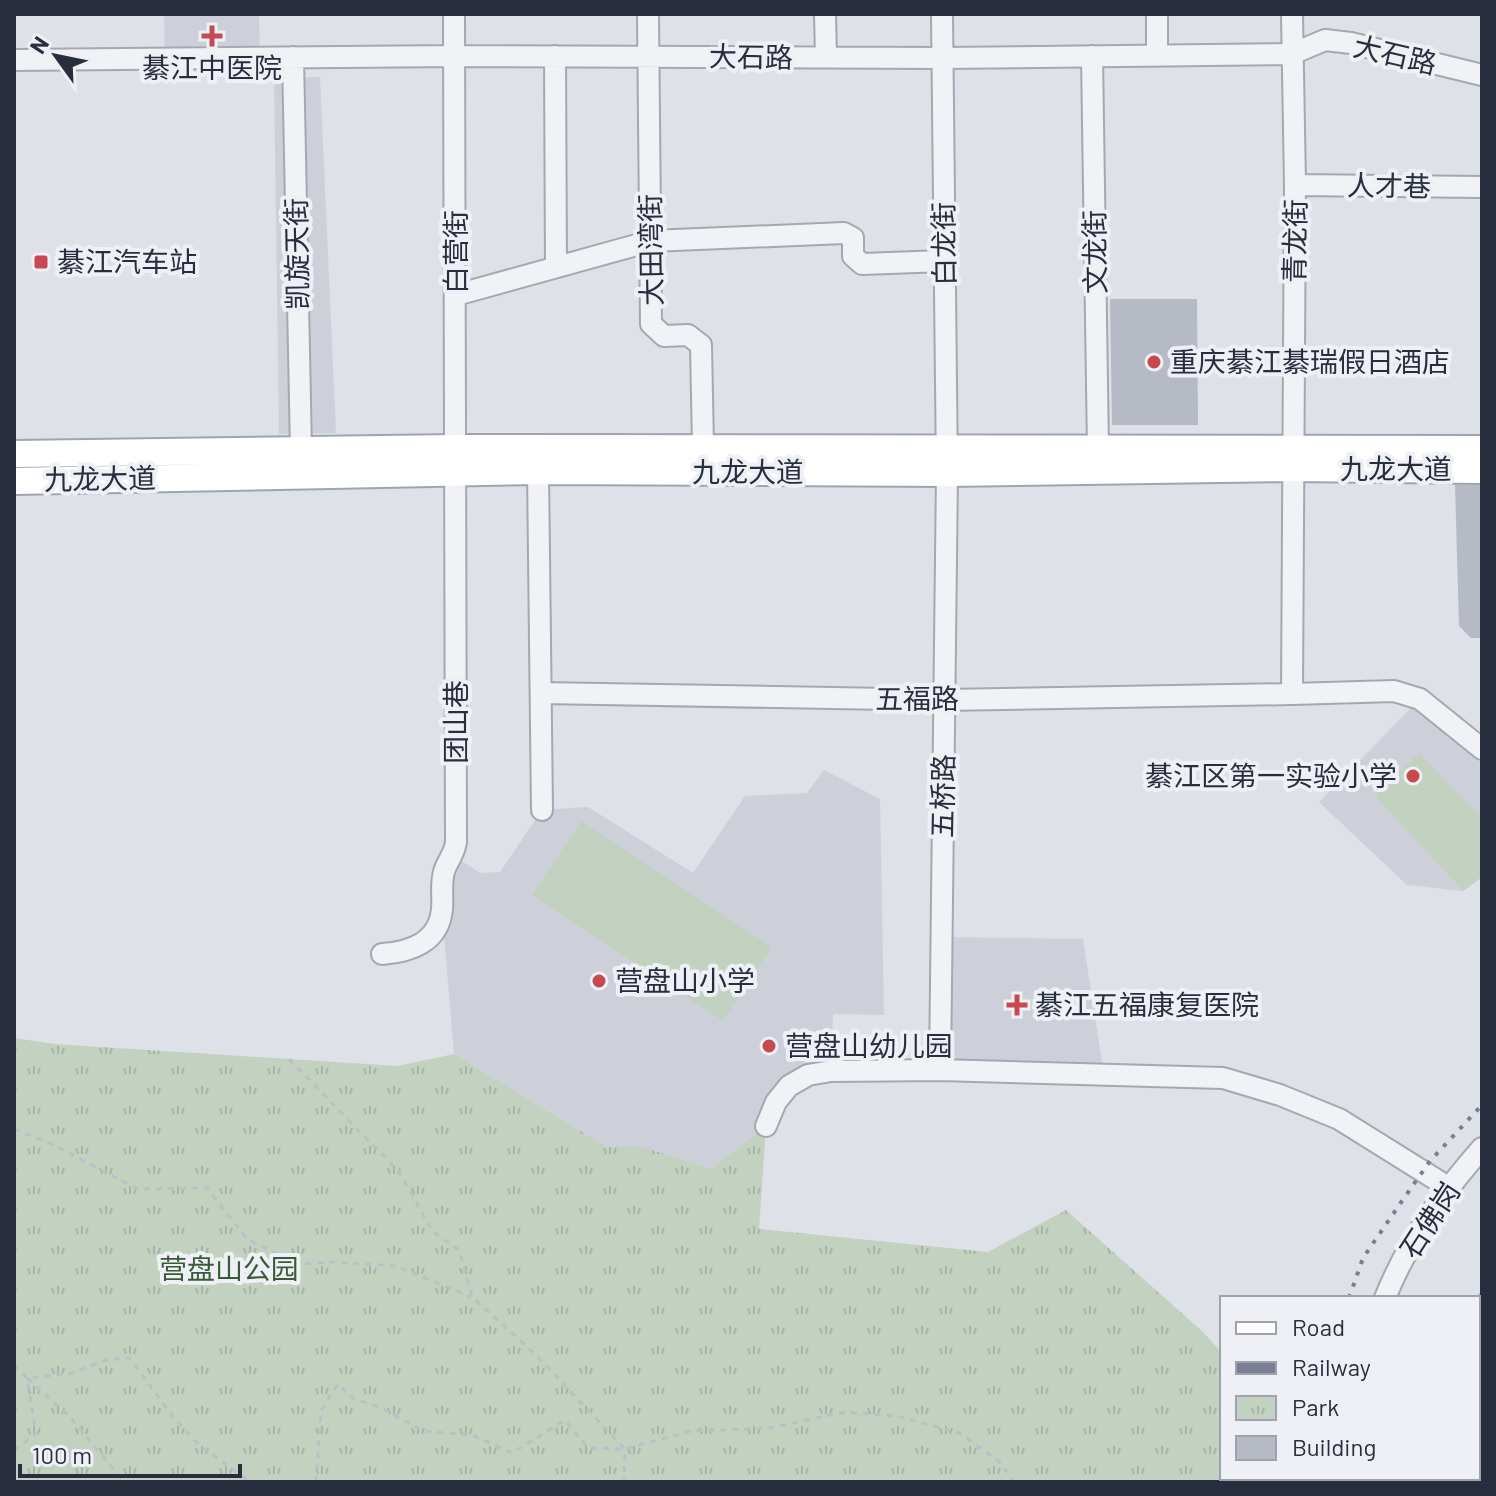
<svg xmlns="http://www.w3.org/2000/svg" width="1496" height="1496" font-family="Barlow,'Noto Sans SC',sans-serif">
<defs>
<pattern id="park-tufts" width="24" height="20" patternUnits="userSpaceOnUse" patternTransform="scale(2)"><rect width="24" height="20" fill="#c3d1c0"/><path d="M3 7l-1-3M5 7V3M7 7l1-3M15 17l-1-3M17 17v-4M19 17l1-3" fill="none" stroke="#a8b4a6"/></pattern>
</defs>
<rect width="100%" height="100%" fill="#dee1e7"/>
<path fill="#cdd0d9" d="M164,14H259L260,58L165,59Z
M320,77L336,433L279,434L274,78Z
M1420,699L1482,750V877L1463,891L1407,885L1319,802Z
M824,770L880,799L884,1015L833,1014L831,1071L808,1075L766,1126L711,1169L639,1147H607L454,1054L442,911L454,856L480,873L500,872L542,810L588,807L693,873L745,796L807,793Z
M942,937L1083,939L1104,1075L940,1070Z"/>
<path fill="url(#park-tufts)" d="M14,1038L55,1044L398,1066L454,1054L607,1147L639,1146L711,1169L766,1126L759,1229L988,1252L1066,1210L1203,1332L1222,1353V1478H1271L1270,1482H14Z"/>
<path fill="#c3d1c0" d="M1419,753L1482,818V877L1463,891L1375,796Z
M581,821L772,947L723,1021L532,895Z"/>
<path fill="#9bacc6" d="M1482,1291V1482H1388L1389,1478H1478V1298H1475Z"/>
<path fill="#b6bac4" d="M1110,299H1197L1198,425H1112Z
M1455,485H1482V638H1471L1459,626Z"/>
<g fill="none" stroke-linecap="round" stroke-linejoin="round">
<g stroke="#a4a8b1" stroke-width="24">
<path id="minor" d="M648,14L651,324L664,336L688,335L701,345L703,447
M825,14L826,57
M555,56L556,267
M1092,56L1098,449
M1157,56V14
M293,57L301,450
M14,60L455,56L942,58L1292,54L1325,40L1351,43L1482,75
M1295,185L1482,187
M456,295L651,241L844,233L853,238V256L862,264L944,261
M538,471L542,810
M541,693L944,700L1292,694L1295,185L1292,14
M1292,694L1394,691L1420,699L1482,749
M382,954C411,952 439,942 442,909C443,898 441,887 443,877C444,864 454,857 456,842L454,14
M940,1070L947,473L942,14
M766,1126L776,1102L789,1086L808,1075L831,1071L940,1070L1223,1078L1280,1095L1339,1119L1448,1187
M1385,1298C1407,1243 1443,1192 1482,1148
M1329,1482V1478"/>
</g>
<g stroke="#9ea5b2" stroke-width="30">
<path id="major" d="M14,454L455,448L1482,449
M14,481L538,471L947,473L1292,468L1482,470"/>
</g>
<path stroke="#bdbfc6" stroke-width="3" stroke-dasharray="6 6" stroke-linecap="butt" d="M289,1059L400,1173L432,1231L459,1250L472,1297L534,1353L625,1449L624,1482
M14,1129L54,1145L137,1189L207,1188L247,1239L299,1264L334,1262L396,1266L471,1297
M14,1365L27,1378L72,1373L106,1360L130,1358L170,1413L199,1445L250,1482
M27,1378L72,1419L124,1482
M14,1450L36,1434L27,1378
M316,1482L321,1411L338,1384L354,1399L382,1408L423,1431L472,1435L512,1453L565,1420L588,1448L625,1449L691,1431L770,1428L845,1412L897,1416L959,1433L1000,1462L1014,1482"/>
<use href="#minor" stroke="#f1f2f6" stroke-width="20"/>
<use href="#major" stroke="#fff" stroke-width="26"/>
<path stroke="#797f90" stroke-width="4" stroke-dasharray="4 8" stroke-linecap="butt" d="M1349,1298L1363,1258L1402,1201L1430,1161L1482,1105
M1288,1482L1289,1478"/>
</g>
<g fill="#c84850" stroke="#eef0f5" stroke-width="3">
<path d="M208 24h8v8h8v8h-8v8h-8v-8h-8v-8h8z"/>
<rect x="33" y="254" width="16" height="16" rx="4"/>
<circle cx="1154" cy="362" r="8"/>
<circle cx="1413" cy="776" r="8"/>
<circle cx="599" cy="981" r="8"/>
<path d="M1013 993h8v8h8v8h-8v8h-8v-8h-8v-8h8z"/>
<circle cx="769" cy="1046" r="8"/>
</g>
<g text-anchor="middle" stroke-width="8" stroke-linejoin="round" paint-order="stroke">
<g font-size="28" fill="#282e3d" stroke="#eef0f5">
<text transform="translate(1395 55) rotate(13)" y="10">大石路</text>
<text transform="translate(751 57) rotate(1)" y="10">大石路</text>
<text transform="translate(1389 186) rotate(1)" y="10">人才巷</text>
<text transform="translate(1295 241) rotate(-89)" y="10">青龙街</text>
<text transform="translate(944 244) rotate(-91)" y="10">白龙街</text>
<text transform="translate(651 250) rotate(-91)" y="10">大田湾街</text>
<text transform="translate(456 252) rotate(-90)" y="10">白营街</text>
<text transform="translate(1095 252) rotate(-91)" y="10">文龙街</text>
<text transform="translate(297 254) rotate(-91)" y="10">凯旋天街</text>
<text x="1396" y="479">九龙大道</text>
<text x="748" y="482">九龙大道</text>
<text transform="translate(100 479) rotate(-1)" y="10">九龙大道</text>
<text x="917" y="709">五福路</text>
<text transform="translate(456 722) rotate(-90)" y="10">团山巷</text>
<text transform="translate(943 796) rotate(-89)" y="10">五桥路</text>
<text transform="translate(1430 1220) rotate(-57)" y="10">石佛岗</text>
</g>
<g font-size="28" fill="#282e3d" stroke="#eef0f5" text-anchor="start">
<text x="212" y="78" text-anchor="middle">綦江中医院</text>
<text x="57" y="272">綦江汽车站</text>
<text x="1170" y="372">重庆綦江綦瑞假日酒店</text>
<text x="1397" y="786" text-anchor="end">綦江区第一实验小学</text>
<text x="615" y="991">营盘山小学</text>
<text x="1035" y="1015">綦江五福康复医院</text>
<text x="785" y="1056">营盘山幼儿园</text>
</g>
<g font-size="28" fill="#3a5936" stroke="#eef0f5">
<text x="229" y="1279">营盘山公园</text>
</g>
</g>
<rect width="1496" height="1496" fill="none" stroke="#282e3d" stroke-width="32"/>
<rect x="1220" y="1296" width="260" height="184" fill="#eef0f5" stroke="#9fa2ab" stroke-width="2"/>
<rect x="1236" y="1322" width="40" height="12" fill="#ffffff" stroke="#9fa2ab" stroke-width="2"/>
<text x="1292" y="1336" font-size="24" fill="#282e3d">Road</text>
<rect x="1236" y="1362" width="40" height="12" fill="#797f90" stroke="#9fa2ab" stroke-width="2"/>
<text x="1292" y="1376" font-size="24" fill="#282e3d">Railway</text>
<rect x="1236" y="1396" width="40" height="24" fill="url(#park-tufts)" stroke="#9fa2ab" stroke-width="2"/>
<text x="1292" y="1416" font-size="24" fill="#282e3d">Park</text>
<rect x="1236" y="1436" width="40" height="24" fill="#b6bac4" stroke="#9fa2ab" stroke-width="2"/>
<text x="1292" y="1456" font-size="24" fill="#282e3d">Building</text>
<g transform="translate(56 56) rotate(303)" stroke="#eef0f5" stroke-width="6" paint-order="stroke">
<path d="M0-6L14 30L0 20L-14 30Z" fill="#282e3d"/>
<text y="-12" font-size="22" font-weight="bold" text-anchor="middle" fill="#282e3d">N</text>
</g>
<path d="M20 1464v12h220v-12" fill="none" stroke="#282e3d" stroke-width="4"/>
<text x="32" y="1464" font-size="24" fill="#282e3d" stroke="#eef0f5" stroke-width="6" paint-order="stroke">100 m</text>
</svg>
